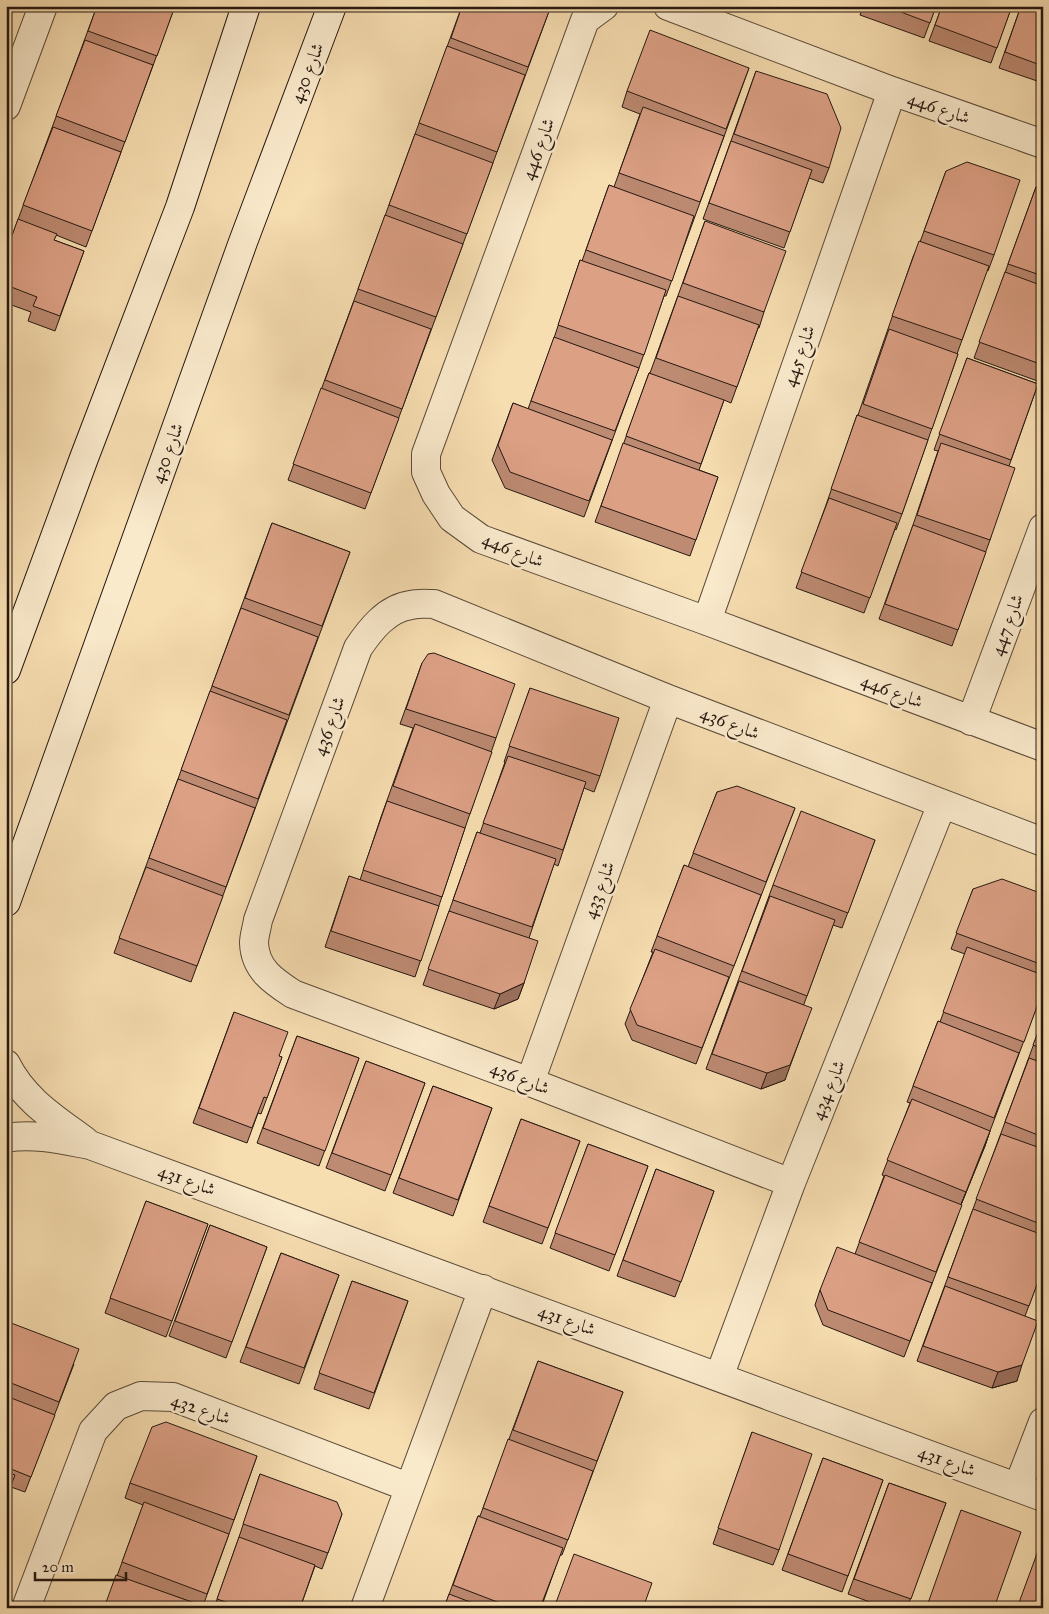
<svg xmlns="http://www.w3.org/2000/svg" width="1049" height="1614" font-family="'IM FELL Great Primer',Amiri,serif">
<rect width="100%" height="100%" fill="#f7deb1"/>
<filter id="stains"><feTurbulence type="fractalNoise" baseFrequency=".004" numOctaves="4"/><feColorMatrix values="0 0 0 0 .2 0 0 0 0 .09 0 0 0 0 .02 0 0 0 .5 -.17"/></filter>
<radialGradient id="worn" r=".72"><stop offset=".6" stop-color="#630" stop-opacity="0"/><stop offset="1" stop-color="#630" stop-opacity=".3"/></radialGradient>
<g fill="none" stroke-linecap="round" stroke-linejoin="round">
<g stroke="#5a4a39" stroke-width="30">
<path id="street" d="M604,6L585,20L426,454V472L436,494L452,518L481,539L707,621L1043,747
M668,6L892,91L1043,144
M6,106L43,6
M707,621L892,91
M971,721L1043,528
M6,1064C24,1100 54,1118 85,1141
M530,1082L668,699
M6,1138C34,1133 63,1140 90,1145L1043,1497
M791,1183L530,1082L293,994C273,981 255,969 254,943C254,936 257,927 258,920L358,648C370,630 387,608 411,605C418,603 427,604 434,604L668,699L1043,842
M719,1377L791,1183L942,804
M1018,1487L1043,1422
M26,1608L93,1431L116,1406L141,1396L173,1397L408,1487
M365,1608L483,1289"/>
</g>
<g stroke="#261811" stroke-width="30">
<path id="secondary" d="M6,670L84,458L180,207L246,6
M6,902L243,242L332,6"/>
</g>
<use href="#street" stroke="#faeacc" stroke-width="28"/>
<use href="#secondary" stroke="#faeacc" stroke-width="28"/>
</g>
<path fill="#bd8a72" stroke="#261811" d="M97,6H175L86,247L56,235L54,240L84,251L55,331L28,321L31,312L6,303V252Z
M462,6H551L365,509L288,480Z
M839,6H848L847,9Z
M863,6H936L924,38L860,15Z
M942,6H1012L991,63L929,41Z
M1021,6H1043V83L999,68Z
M749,68L666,296H664L638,371V370L584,517L505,488L492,460L513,403L528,409L553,341L580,260L582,261L609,185L614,187L640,114L622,107L627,91Z
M756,71L829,168L823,183L809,178L784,248L703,219Z
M946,171L994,255L988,271L987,270L957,354H958L902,514L896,530L895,529L864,613L796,588L826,505L857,415H858L913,257L920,242Z
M1036,187L1043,190V383L974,358Z
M705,221L764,312L759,328H758L731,403L724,400L699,470L718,477L690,556L595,522L618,459L649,373H650Z
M967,358L1038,384L1009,466L990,540L952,646L879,619L913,525L938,451L934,450Z
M272,523L350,552L191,982L114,953Z
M422,663L496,738L465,828L415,977L325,947L349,876L360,880L381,817L413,728L400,724Z
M530,688L600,776L594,792L584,788L558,866L554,864L529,938L524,983L518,999L494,1009L423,985L477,832L480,833L505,762H504Z
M717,792L795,808L696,1064L632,1040L625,1024L653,952H651L684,865L688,867Z
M875,840L842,928L833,925L804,1004L785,1080L761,1089L706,1069L773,885Z
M973,889L1043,894V990L990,1131L985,1146L961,1205L956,1221L904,1357L823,1325L815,1305L820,1290L855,1254L884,1176L882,1175L910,1103L907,1102L938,1021L940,1022L965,954L951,949Z
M234,1012L279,1056L282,1057L261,1114L258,1113L247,1143L193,1123Z
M1043,1019V1268L1025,1316L1017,1381L992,1388L917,1361Z
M297,1036L359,1058L319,1166L257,1143Z
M366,1061L425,1083L385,1191L326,1168Z
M433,1086L492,1108L453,1216L393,1193Z
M521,1119L580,1141L542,1244L483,1222Z
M588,1144L648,1166L609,1271L550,1248Z
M656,1169L714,1191L675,1297L617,1276Z
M146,1201L208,1224L166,1337L105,1313Z
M210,1225L267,1247L226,1358L169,1336Z
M281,1253L339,1275L299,1384L240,1362Z
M352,1281L408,1301L369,1409L314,1389Z
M6,1321L74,1364L25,1492L11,1487L6,1500Z
M538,1361L623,1392L562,1555H560L541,1608H444L478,1516H480L509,1439Z
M752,1432L779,1550L773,1565L713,1544Z
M257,1456L229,1534L203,1606L117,1576L143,1505L125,1498L130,1483Z
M823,1458L883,1480L842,1592L782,1570Z
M260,1474L342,1514L322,1569L315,1566L300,1608H214L238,1540Z
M889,1483L946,1503L907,1608H886L848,1594Z"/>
<path fill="#9a705d" stroke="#261811" d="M524,983L518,999L494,1009L500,994Z
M806,1023L785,1080L761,1089L767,1073Z
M990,1131L985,1146L960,1207L966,1192Z
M1022,1365L1017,1381L992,1388L998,1372Z"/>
<path fill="#dca085" stroke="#261811" d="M97,6H175L157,56L88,31Z
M462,6H551L528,67L451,38Z
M885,6H936L930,23Z
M942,6H1012L997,48L935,25Z
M1021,6H1043V66L1005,52Z
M650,30L749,68L726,129L627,91Z
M85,40L153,65L125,142L56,116Z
M447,46L525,75L497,152L419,123Z
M756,71L827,94L841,128L829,168L734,134Z
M643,107L724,136L700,202L619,173Z
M53,127L121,152L92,231L23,205Z
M415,134L493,163L467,234L389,205Z
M731,141L812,170L790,232L709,203Z
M967,162L1020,180L994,255L924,231L946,171Z
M609,185L694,216L672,281L586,250Z
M1036,187L1043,190V276L1008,264Z
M385,215L463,244L436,317L358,289Z
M18,219L57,234L54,240L84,251L60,316L33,306L37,297L6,285V252Z
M705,221L786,251L764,312L683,283Z
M919,241L989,266L962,340L892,316Z
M580,260L666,290L644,355L558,325Z
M1005,272L1043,286V365L979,342Z
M678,296L759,325L737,387L656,358Z
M354,301L431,329L402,409L325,380Z
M889,329L958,354L932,429L863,404Z
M554,337L639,368L615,431L531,401Z
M967,358L1038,384L1011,460L939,434Z
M649,373L724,400L701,464L626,436Z
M321,388L399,418L371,493L293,464Z
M513,403L612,440L589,501L510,472L498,445Z
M857,415L928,440L902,514L831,489Z
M623,443L718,477L696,540L601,506Z
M941,443L1015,468L990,540L917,515Z
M6,458L9,459L6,466Z
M829,498L897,523L870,598L801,572Z
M272,523L350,552L322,626L245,598Z
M913,525L986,552L958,630L885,604Z
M241,608L318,637L289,715L212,686Z
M434,653L515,684L496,738L406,709L422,663L428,654Z
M530,688L619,718L600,776L509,746Z
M210,691L287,720L258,799L181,770Z
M415,724L492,752L470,814L393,786Z
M508,756L586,782L563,850L483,823Z
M178,779L255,808L226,887L149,858Z
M737,786L795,808L766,882L693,853L717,792Z
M387,801L465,828L442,897L363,870Z
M801,811L875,840L848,913L773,885Z
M477,832L556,859L532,927L453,900Z
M684,865L761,895L734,966L657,936Z
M146,867L223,896L197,966L119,938Z
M349,876L439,906L421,961L331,931Z
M1002,879L1043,894V965L956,933L973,889Z
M770,896L835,920L807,996L742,971Z
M449,911L538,941L524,983L500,994L428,969Z
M967,947L1043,975V990L1024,1042L943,1012Z
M655,949L729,977L702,1048L637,1025L630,1009Z
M739,981L812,1008L790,1065L767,1073L712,1054Z
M234,1012L288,1032L279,1056L282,1057L267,1098L264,1097L252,1128L199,1108Z
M1043,1019V1049L1033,1045Z
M938,1021L1019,1053L994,1118L913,1086Z
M297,1036L359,1058L325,1151L263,1128Z
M1029,1058L1043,1063V1137L1005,1122Z
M366,1061L425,1083L391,1175L332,1153Z
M433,1086L492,1108L458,1200L399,1178Z
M912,1099L990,1131L966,1192L887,1160Z
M521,1119L580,1141L548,1228L489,1206Z
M1001,1134L1043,1149V1225L976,1199Z
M588,1144L648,1166L615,1255L555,1233Z
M656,1169L714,1191L681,1282L623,1260Z
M885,1175L962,1205L936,1272L859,1242Z
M146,1201L208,1224L172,1321L110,1298Z
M973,1209L1043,1235V1268L1029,1306L948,1277Z
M210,1225L267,1247L232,1342L175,1321Z
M837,1247L932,1283L910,1341L828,1310L820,1290Z
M281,1253L339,1275L304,1368L246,1347Z
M352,1281L408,1301L374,1393L319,1373Z
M945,1286L1038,1321L1022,1365L998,1372L923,1346Z
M6,1321L79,1349L59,1402L6,1381Z
M538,1361L623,1392L597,1461L513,1430Z
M6,1396L55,1415L31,1477L6,1467Z
M166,1422L257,1456L234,1520L130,1483L152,1427Z
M752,1432L812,1454L779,1550L718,1528Z
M508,1439L593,1471L568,1540L483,1508Z
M823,1458L883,1480L848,1576L788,1554Z
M6,1472L15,1475L6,1499Z
M260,1474L337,1502L342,1514L328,1553L243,1524Z
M889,1483L946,1503L911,1599L854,1579Z
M144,1502L229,1534L207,1594L122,1562Z
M961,1510L1021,1532L994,1608H933L927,1606Z
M478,1516L563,1548L540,1608H513L453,1585Z
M239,1537L315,1565L300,1608H243L217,1599Z
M1042,1540H1043V1608H1017Z
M574,1554L652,1583L643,1608H554Z
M116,1575L203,1606V1608H104Z
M449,1594L486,1608H444Z"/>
<g text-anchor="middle" stroke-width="5" stroke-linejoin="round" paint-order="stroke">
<g font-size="18" fill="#261811" stroke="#faeacc">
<text transform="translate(307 73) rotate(-69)" y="6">شارع 430</text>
<text transform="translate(939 108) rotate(19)" y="6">شارع 446</text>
<text transform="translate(538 149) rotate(-70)" y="6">شارع 446</text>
<text transform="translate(799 356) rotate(-71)" y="6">شارع 445</text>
<text transform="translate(167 453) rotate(-70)" y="6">شارع 430</text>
<text transform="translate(513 550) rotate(22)" y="6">شارع 446</text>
<text transform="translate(1007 625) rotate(-70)" y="6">شارع 447</text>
<text transform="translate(892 691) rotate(21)" y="6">شارع 446</text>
<text transform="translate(730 723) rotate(21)" y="6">شارع 436</text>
<text transform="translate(329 726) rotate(-70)" y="6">شارع 436</text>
<text transform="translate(599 890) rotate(-70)" y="6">شارع 433</text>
<text transform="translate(520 1078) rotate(21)" y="6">شارع 436</text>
<text transform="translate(828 1090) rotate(-68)" y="6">شارع 434</text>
<text transform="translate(187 1180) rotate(20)" y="6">شارع 431</text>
<text transform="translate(567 1320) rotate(20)" y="6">شارع 431</text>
<text transform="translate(201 1409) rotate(19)" y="6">شارع 432</text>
<text transform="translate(947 1461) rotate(20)" y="6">شارع 431</text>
</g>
</g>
<rect width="1049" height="1614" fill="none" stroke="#f7deb1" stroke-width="25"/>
<rect x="8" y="8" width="1034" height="1599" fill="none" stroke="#261811" stroke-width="2.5"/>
<rect x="12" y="12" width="1024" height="1589" fill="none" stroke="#261811"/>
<path d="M35 1572v8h91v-8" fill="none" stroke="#261811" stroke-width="2.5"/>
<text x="42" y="1572" font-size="15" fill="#261811" stroke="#faeacc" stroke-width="4" paint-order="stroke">20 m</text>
<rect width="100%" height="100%" filter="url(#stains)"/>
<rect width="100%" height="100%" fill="url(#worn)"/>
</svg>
